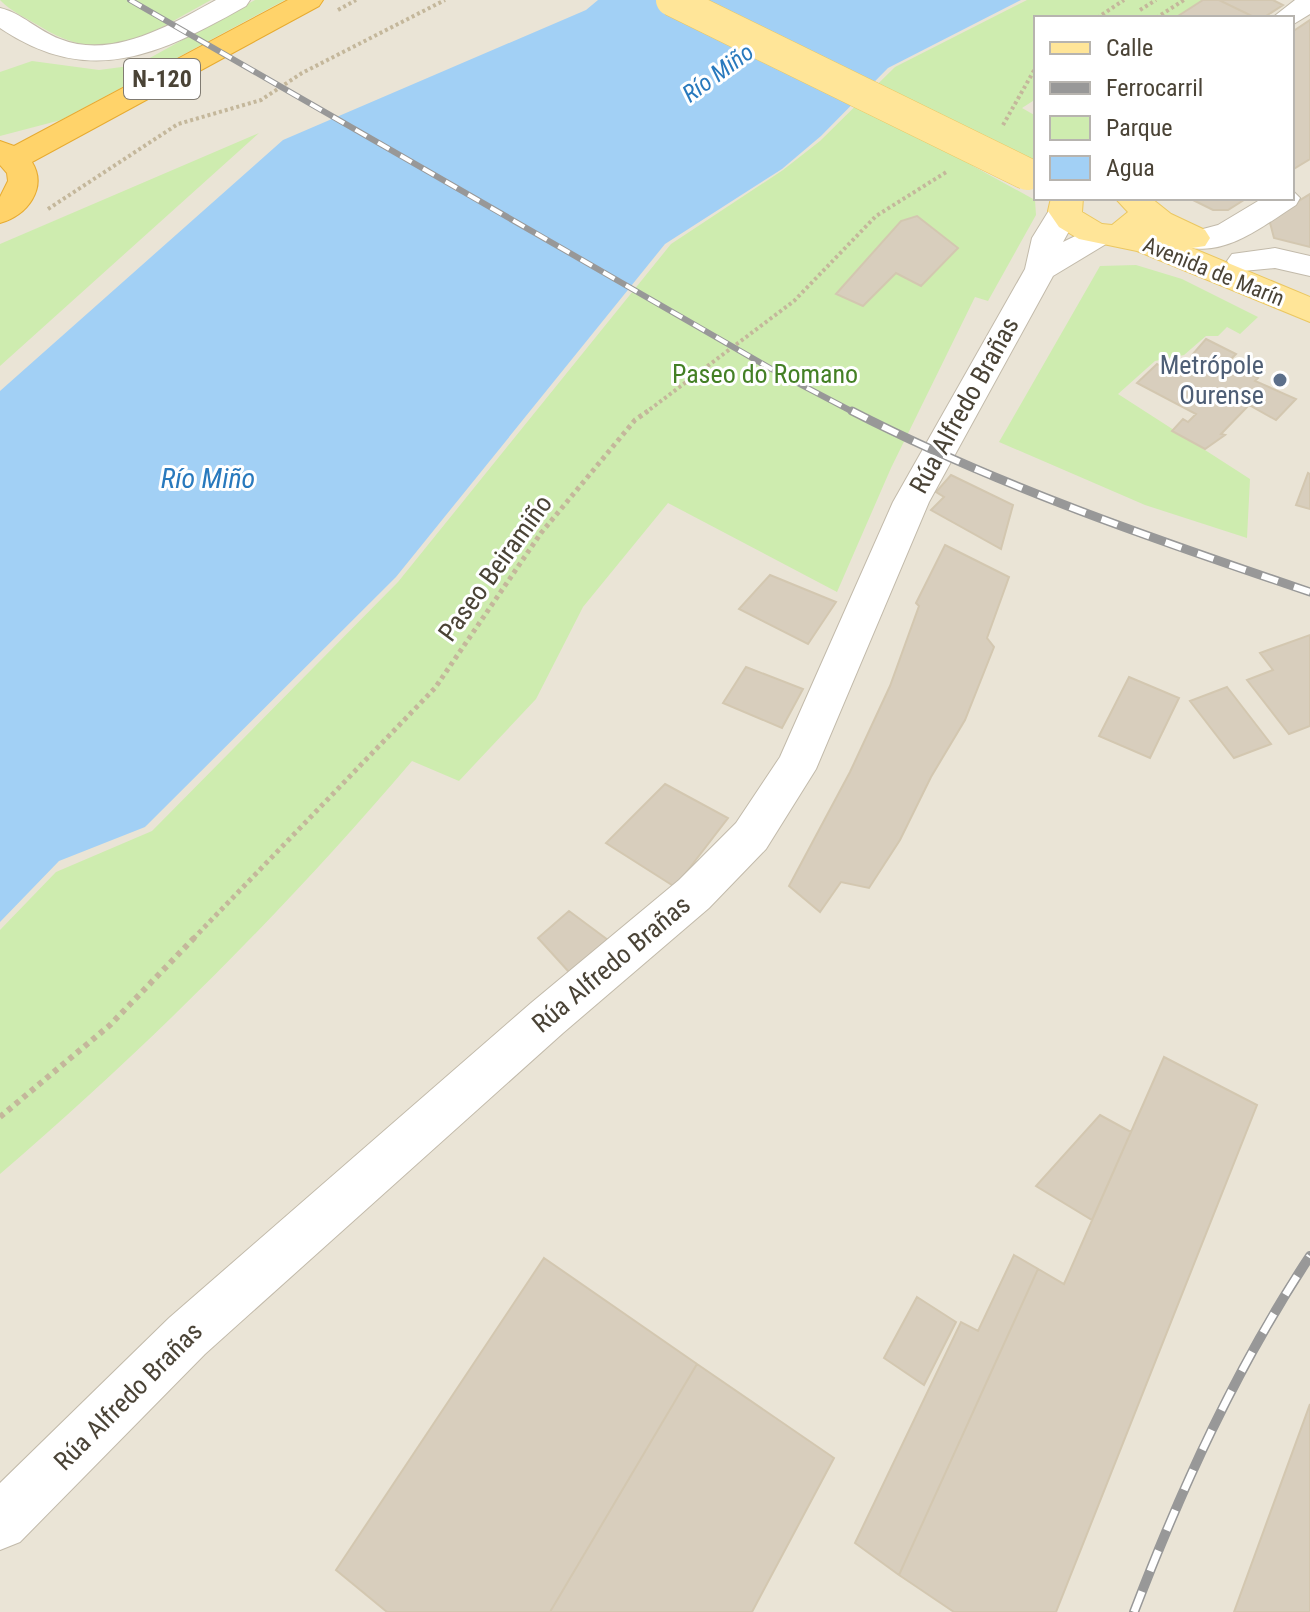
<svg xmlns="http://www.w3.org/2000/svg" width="1310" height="1612" font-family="'Roboto Condensed',sans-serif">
<rect width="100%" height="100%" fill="#f5f2e9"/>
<path fill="#eae4d6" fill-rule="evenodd" d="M0,0H1310V1612H0ZM1036,18H1292V198H1036Z"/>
<path fill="#ceecaf" d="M0,0H211C149,33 109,69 41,27C28,19 10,11 0,0Z
M255,0H285L61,120L0,136V72L32,61L99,70L137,65Z
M1027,0H1203L1175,18H1036V99L1022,108L1036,116V164L1001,148L973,166L1035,200L1036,215L988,301L975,297L891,468L837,592L668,503L583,607L536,699L459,781L412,761C285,910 149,1046 0,1174V930L56,872L152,831L398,582L671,244L783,170L820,141L895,67Z
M259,133L0,366V244Z
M1136,265L1182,279L1258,317L1240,334L1227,327L1218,336H1206L1184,355L1155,361L1118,394L1250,479L1247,538L1145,505L999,442L1100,266Z"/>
<path fill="#a2d0f5" d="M598,0H1021L888,68L821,136L782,169L665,244L396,577L145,827L59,861L0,922V391L283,140L586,10Z"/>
<path fill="#d8cebd" stroke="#d3c7b0" stroke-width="2" d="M1203,0H1219L1256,18H1175Z
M1219,0H1273L1283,5L1263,18H1256Z
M1310,20V159L1292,170V32Z
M1310,194V247L1274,238L1269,219Z
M1189,198H1247L1228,210H1213Z
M917,216L958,248L921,286L896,273L863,306L836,294L901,221Z
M1206,339L1236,354L1231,359L1239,363L1236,366L1258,378L1255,381L1296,399L1276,420L1249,405L1221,434L1225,435L1205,449L1172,431L1183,419L1188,422L1196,414L1137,383L1157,364L1176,375L1195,357L1192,355Z
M1308,473L1310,474V509L1296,505Z
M951,475L1013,505L1001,549L931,510L944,497L936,492Z
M945,545L1009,577L987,638L994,647L965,720L931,777L900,840L869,888L841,882L820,912L789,886L850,772L890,686L919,606L916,603Z
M770,575L836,602L808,644L739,609Z
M1310,635V726L1289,734L1247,680L1273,670L1260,653Z
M746,667L803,689L782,728L723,703Z
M1129,677L1179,698L1150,758L1099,736Z
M1227,687L1271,744L1234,758L1190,701Z
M665,784L728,818L675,887L606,843Z
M569,911L608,940L569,972L538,938Z
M1164,1057L1257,1105L1056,1612H954L899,1575L1038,1269L1064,1284Z
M1100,1115L1131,1132L1092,1220L1036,1186Z
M1014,1255L1038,1269L899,1575L855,1543L961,1322L978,1331Z
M544,1258L697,1364L550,1612H387L336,1570Z
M917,1297L956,1322L924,1385L884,1358Z
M697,1364L834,1458L752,1612H550Z
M1310,1404V1612H1234Z"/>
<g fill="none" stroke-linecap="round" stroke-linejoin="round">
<g stroke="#c2baaa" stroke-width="2">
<path id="minor" d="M216,0H250L246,6C161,54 90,89 0,28V8C22,13 38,31 60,39C113,60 170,25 216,0Z
M1295,0H1310V14L1292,25V18H1272Z
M1292,190L1300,198L1296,205C1266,224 1226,257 1188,247L1183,240L1188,233L1218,225L1263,198H1292Z
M1064,201L1075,204L1080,211L1063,242L1100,224L1111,227L1116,234L1111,241L1053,276L929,502L816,769L766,849L709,908L563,1033L205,1354L20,1542L0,1550V1483L169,1318L531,1003L679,880L736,823L780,757L893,502L1025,269L1032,238L1053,204Z
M1275,248L1310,256V276L1275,268L1243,271L1232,268L1227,261L1232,254Z"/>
</g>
<g stroke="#ebc761" stroke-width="2">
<path id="major" d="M1051,198H1083L1082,212L1102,224L1112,225L1128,212L1115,198H1151L1171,214L1205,230L1210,238L1205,246L1192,248L1310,297V322L1137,251L1079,239L1059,227L1048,211Z"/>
</g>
<g stroke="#e7ab31" stroke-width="2">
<path id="highway" d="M288,0H323L319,6L32,162C48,188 27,216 0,223V197L8,181L7,173L0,165V141L14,146Z"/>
</g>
<path stroke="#c4b79b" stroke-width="4" stroke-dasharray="3 3" stroke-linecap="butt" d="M338,10L356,0
M1140,10L1156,0
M1097,18L1124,0
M1156,18L1184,0
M1003,125L1036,67
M48,209L178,124L261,100L302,73L445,0
M645,413L794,301L876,216L948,171"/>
<path stroke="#c4b79b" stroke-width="5" stroke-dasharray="4 4" stroke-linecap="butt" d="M193,939L435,688L541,533L635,420L648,411"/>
<path stroke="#c4b79b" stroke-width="6" stroke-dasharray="5 5" stroke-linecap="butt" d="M0,1117L110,1025L195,937"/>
<use href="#minor" fill="#fff" fill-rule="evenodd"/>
<use href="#major" fill="#ffe598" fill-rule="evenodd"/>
<use href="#highway" fill="#ffd36a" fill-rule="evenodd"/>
<g stroke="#989898" stroke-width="6">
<path id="rail-far2" d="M130,0L775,371L855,413"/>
</g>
<g stroke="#989898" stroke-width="9">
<path id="rail-far1" d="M852,411C998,486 1154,539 1310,592"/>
</g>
<g stroke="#989898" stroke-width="10">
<path id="rail" d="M1134,1612C1182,1487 1236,1368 1310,1256"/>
</g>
<use href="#rail-far2" stroke="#fff" stroke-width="4" stroke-dasharray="13" stroke-linecap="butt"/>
<use href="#rail-far1" stroke="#fff" stroke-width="6" stroke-dasharray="17" stroke-linecap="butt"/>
<use href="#rail" stroke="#fff" stroke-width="7" stroke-dasharray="22" stroke-linecap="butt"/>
<g stroke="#ebc761" stroke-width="33" stroke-linecap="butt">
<path id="major-bridge" d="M672,0L1027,174"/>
</g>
<use href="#major-bridge" stroke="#ffe598" stroke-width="32"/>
</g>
<circle fill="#5c6f8a" stroke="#fff" stroke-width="3" cx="1280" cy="380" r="8"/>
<g text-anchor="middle" stroke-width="6" stroke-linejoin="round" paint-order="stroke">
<g font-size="22" fill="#4a4336" stroke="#fff">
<text transform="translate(1214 271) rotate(22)" y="8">Avenida de Marín</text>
</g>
<g font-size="24" font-style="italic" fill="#2879bd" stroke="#fff">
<text transform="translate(718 73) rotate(-36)" y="8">Río Miño</text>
</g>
<rect fill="#fff" stroke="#807b72" stroke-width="2" x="124" y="59" width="76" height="40" rx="6"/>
<g font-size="24" font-weight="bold" fill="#4a4336">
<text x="162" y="87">N-120</text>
</g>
<g font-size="26" fill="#4e5e75" stroke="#fff" text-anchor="end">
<text x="1264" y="374">Metrópole<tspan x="1264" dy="30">Ourense</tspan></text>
</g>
<g font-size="26" fill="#448025" stroke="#fff">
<text x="765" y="383">Paseo do Romano</text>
</g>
<g font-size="26" fill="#4a4336" stroke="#fff">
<text transform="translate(964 405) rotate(-61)" y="9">Rúa Alfredo Brañas</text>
<text transform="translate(495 568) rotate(-54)" y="9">Paseo Beiramiño</text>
<text transform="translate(611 964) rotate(-40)" y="9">Rúa Alfredo Brañas</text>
<text transform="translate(128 1396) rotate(-45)" y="9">Rúa Alfredo Brañas</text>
</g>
<g font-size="28" font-style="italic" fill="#2879bd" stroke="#fff">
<text x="208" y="488">Río Miño</text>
</g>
</g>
<rect x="1034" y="16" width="260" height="184" fill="#ffffff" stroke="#b7b4af" stroke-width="2"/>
<rect x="1050" y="42" width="40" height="12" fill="#ffe598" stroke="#b7b4af" stroke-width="2"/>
<text x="1106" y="56" font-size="24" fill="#4a4336">Calle</text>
<rect x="1050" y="82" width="40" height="12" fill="#989898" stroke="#b7b4af" stroke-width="2"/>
<text x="1106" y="96" font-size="24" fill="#4a4336">Ferrocarril</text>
<rect x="1050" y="116" width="40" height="24" fill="#ceecaf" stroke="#b7b4af" stroke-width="2"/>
<text x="1106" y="136" font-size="24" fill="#4a4336">Parque</text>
<rect x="1050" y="156" width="40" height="24" fill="#a2d0f5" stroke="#b7b4af" stroke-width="2"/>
<text x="1106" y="176" font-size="24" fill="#4a4336">Agua</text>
</svg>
